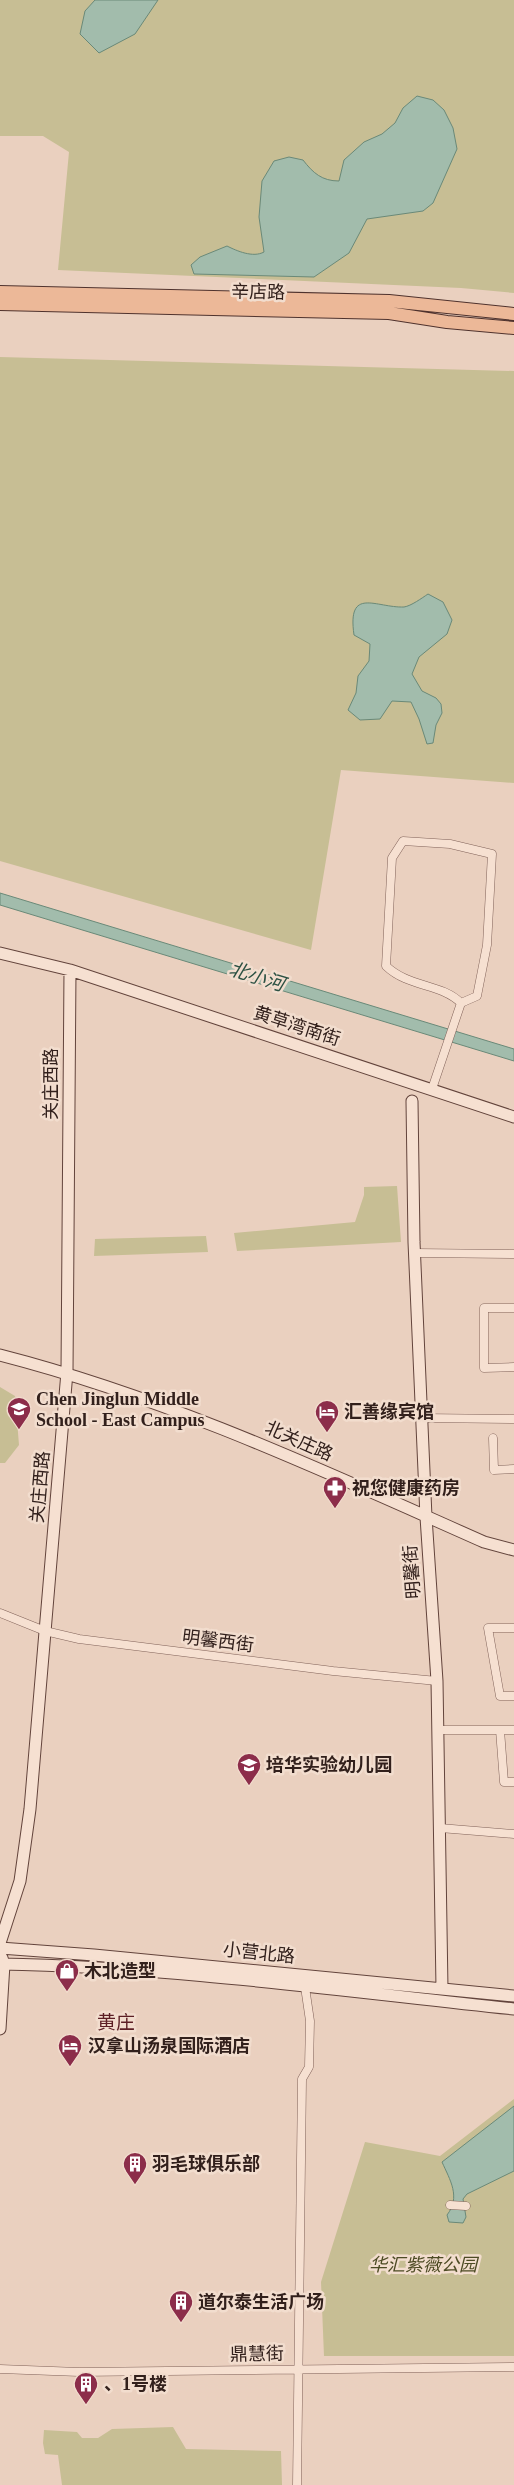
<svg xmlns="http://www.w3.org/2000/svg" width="514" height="2485" font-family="'Times New Roman','Noto Sans SC',serif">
<rect width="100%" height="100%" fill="#ead0bf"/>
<path fill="#c7be94" d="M0,0H514V293L461,288L58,270L69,152L43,136H0Z
M0,357L514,371V783L341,770L311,950L0,861Z
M397,1186L401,1242L237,1251L234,1233L355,1222L364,1195V1187Z
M206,1236L208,1252L94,1256L95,1239Z
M0,1387L15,1396L19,1445L5,1463H0Z
M514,2099V2356H324L321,2282L365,2142L440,2156Z
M173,2427L186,2449L281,2451L282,2485H62L58,2455L45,2454L43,2443L44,2430L77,2432L82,2438H98L112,2429Z"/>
<path fill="#a2bcac" stroke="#6a8978" d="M95,0H158L135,34L99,53L80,34L85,11Z
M417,96L433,100L444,110L453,128L457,149L433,203L423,211L367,219L349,253L314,277L194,274L191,265L200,257L227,246C237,251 253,258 264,252L259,217L262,181L274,161L289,157L303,160C313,173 322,181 339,181L344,160L364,142L382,134L395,123L403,108Z
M428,594L443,602L452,620L447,634L419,657L412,674L422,691L436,698L441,704L442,713L436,725L433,743L427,744L419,719L411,702L392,701L380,719L360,720L348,710L356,693L358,676L369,661L370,644L354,635C347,586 376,608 404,607C411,606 422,598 428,594Z
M0,893L514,1049V1061L0,905Z
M514,2106V2171L467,2194L463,2199L466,2217L463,2223L449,2222L447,2215C461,2197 450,2180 442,2162Z"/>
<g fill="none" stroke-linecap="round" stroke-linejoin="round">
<g stroke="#816259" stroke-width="9">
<path id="street" d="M432,1089L461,1003L477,996L487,945L492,854L450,844L403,841L392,858L386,966C409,988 441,983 461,1003
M415,1253L514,1254
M514,1308H484V1368L514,1367
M422,1418L514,1419
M493,1438L494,1470L514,1469
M0,1613L45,1631L79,1639L333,1671L437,1681
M514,1628H488L500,1696H514
M438,1730H500
M514,1730H500L504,1782H514
M440,1828L514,1834
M450,2205L466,2206
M0,2369L79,2372L514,2367
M297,2485L302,2079L309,2067L310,2021L305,1987"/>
</g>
<g stroke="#63443c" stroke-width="13">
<path id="secondary" d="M0,953L70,970L514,1117
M412,1101L414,1242L426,1517L437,1681L442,1988
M0,1355C168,1398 326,1472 484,1542L514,1550
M0,1943L20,1881L30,1809L67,1372L70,970
M0,1948L94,1955L514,1996
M0,1964C172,1967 343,1991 514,2009
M0,2029L4,1964L2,1958"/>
</g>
<g stroke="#4f322d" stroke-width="14">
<path id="primary" d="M0,292L389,301L514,314
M0,304L389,313L447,322L514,328"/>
</g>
<use href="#street" stroke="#f6e0d1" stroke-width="8"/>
<use href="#secondary" stroke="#f6e0d1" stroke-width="11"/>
<use href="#primary" stroke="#ecb898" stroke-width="12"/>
</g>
<defs>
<g id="school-pin" transform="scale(1.25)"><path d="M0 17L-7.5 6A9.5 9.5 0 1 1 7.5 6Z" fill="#8c2d4a" stroke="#f2ddce"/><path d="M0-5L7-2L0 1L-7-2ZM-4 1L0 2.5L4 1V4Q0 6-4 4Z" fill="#fff"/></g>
<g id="hotel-pin" transform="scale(1.25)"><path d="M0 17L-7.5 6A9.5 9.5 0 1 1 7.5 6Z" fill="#8c2d4a" stroke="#f2ddce"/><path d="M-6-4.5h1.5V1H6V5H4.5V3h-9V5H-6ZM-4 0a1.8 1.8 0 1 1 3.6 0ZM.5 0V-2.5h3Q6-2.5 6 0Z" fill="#fff"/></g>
<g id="pharmacy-pin" transform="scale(1.25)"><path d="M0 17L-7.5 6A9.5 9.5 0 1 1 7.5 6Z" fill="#8c2d4a" stroke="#f2ddce"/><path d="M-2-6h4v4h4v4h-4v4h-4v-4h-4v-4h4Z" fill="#fff"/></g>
<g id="shop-pin" transform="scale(1.25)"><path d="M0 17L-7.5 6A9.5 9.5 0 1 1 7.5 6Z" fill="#8c2d4a" stroke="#f2ddce"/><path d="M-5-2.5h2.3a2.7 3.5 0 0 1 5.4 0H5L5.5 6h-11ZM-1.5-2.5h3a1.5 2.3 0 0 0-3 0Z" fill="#fff"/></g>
<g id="building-pin" transform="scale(1.25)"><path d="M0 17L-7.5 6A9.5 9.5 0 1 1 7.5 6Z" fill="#8c2d4a" stroke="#f2ddce"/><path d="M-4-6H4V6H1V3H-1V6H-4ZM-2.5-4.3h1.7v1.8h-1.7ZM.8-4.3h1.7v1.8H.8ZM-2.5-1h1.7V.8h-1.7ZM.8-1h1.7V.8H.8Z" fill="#fff"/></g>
</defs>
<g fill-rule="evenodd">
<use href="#school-pin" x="19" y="1409"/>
<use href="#hotel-pin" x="327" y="1412"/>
<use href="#pharmacy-pin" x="335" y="1488"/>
<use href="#school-pin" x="249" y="1765"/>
<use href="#shop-pin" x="67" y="1971"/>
<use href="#hotel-pin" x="70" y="2046"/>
<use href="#building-pin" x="135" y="2164"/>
<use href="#building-pin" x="181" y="2302"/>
<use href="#building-pin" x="86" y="2384"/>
</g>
<g text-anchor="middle" stroke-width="5" stroke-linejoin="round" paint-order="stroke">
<g font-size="18" fill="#32201c" stroke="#f2ddce">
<text transform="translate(258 292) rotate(1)" y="6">辛店路</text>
<text transform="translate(297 1026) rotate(18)" y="6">黄草湾南街</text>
<text transform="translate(51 1084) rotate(-90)" y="6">关庄西路</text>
<text transform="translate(299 1441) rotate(24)" y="6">北关庄路</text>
<text transform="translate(40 1487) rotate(-85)" y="6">关庄西路</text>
<text transform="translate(412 1572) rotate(-94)" y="6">明馨街</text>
<text transform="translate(218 1641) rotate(7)" y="6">明馨西街</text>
<text transform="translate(259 1953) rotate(6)" y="6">小营北路</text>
<text transform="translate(257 2354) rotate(-1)" y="6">鼎慧街</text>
</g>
<g font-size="18" font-weight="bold" fill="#32201c" stroke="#f2ddce" text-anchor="start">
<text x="36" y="1405">Chen Jinglun Middle<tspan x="36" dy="21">School - East Campus</tspan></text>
<text x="344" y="1418">汇善缘宾馆</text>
<text x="352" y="1494">祝您健康药房</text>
<text x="266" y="1771">培华实验幼儿园</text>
<text x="84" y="1977">木北造型</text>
<text x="88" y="2052">汉拿山汤泉国际酒店</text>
<text x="152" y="2170">羽毛球俱乐部</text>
<text x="198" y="2308">道尔泰生活广场</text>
<text x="104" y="2390">、1号楼</text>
</g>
<g font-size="18" font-style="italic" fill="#4d4b24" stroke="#f2ddce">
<text x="423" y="2271">华汇紫薇公园</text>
</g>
<g font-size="19" font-style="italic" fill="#2c5143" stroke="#f2ddce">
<text transform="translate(257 976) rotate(17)" y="7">北小河</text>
</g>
<g font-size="19" fill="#5c1e24" stroke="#f2ddce">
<text x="116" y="2029">黄庄</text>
</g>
</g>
</svg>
